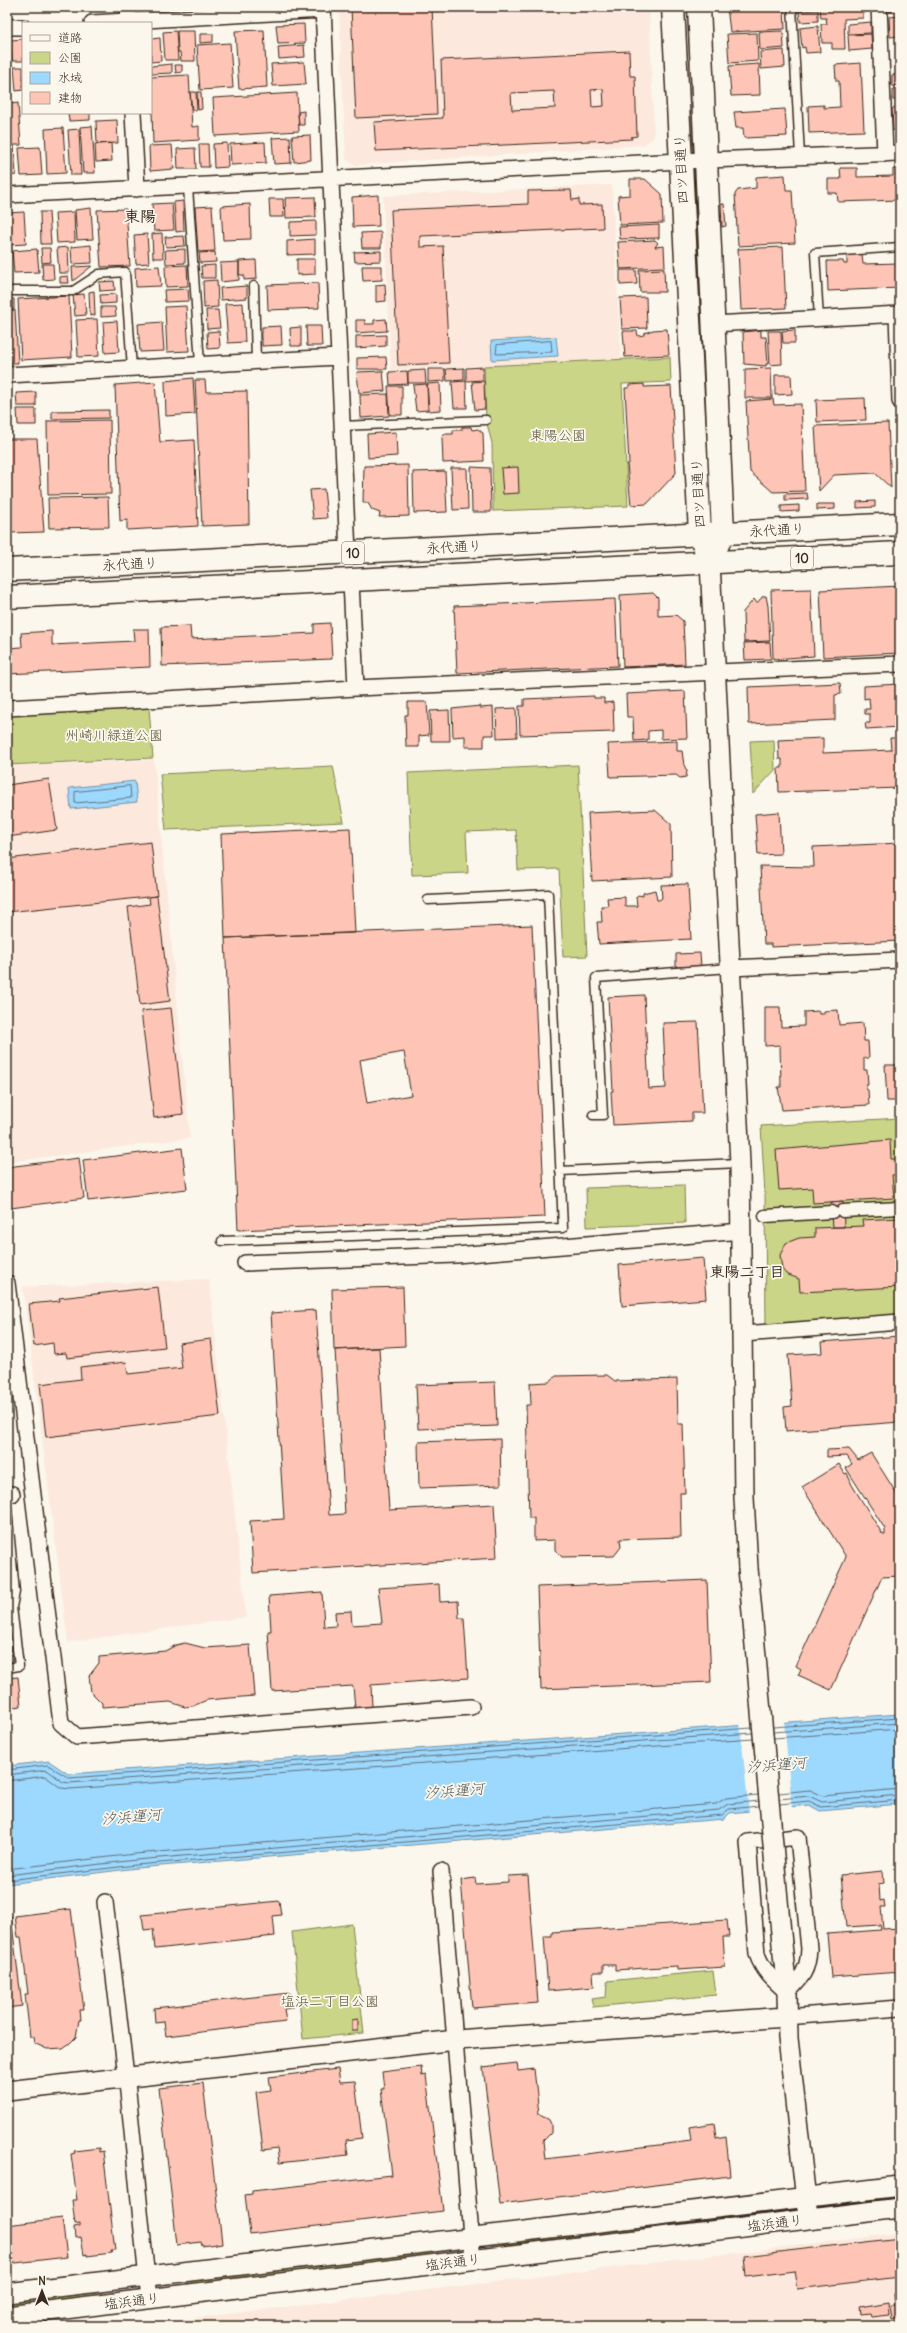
<svg xmlns="http://www.w3.org/2000/svg" width="907" height="2333" font-family="Delius,'Klee One',sans-serif">
<rect width="100%" height="100%" fill="#fbf7ec"/>
<filter id="ink" filterUnits="userSpaceOnUse"><feTurbulence type="fractalNoise" baseFrequency=".025" numOctaves="2"/><feDisplacementMap in="SourceGraphic" scale="8" xChannelSelector="R" yChannelSelector="G"/><feConvolveMatrix kernelMatrix="1 2 1 2 8 2 1 2 1" color-interpolation-filters="sRGB"/></filter>
<g filter="url(#ink)">
<path fill="#fce8dc" d="M339,7H649L654,137L644,145L355,165L346,159Z
M612,185L621,359L391,370L383,196Z
M154,760L190,1138L7,1162V766Z
M209,1279L246,1617L68,1642L23,1287Z
M900,2233V2326H129Z"/>
<path fill="#cad588" stroke="#828053" d="M697,194L702,244V325L710,489H708L697,266Z
M670,357L671,382L622,384L628,506L493,511L492,443L486,420L484,366Z
M149,708L153,758L7,765V715Z
M774,740L775,770L753,794L750,741Z
M578,765L587,956L563,957L559,869L518,870L516,830L466,832L468,873L412,875L408,773Z
M333,766L344,822L166,830L160,774Z
M900,1118V1322L766,1332L765,1194L761,1126Z
M684,1185L685,1223L587,1227L586,1188Z
M352,1924L364,2033L303,2039L292,1932Z
M713,1971L716,1995L593,2007L591,1999L606,1997L607,1981Z
M758,2212V2216L503,2247V2244Z
M438,2251V2255L187,2285V2281Z
M101,2292L102,2297L7,2308V2303Z"/>
<path fill="#9dd8fe" stroke="#7692a4" d="M556,337L558,356L492,360L491,341Z
M135,781L137,802L71,809L69,788Z
M900,1714V1804L820,1811L809,1805L730,1813L724,1819L137,1868L7,1884V1766L49,1761L68,1774Z"/>
<path fill="#fbf7ec" d="M784,1720L792,1809L749,1813L740,1723Z"/>
<g fill="none" stroke-linecap="round" stroke-linejoin="round">
<path stroke="#627078" stroke-width="1" d="M551,341L552,352L496,354L497,345Z
M130,786L131,798L75,803V792Z
M773,1727L900,1718
M773,1732L900,1723
M774,1738L900,1729
M7,1770L48,1765L69,1778L752,1728
M7,1775L47,1770L63,1782L69,1783L752,1733
M7,1781L45,1776L61,1788L70,1789L753,1739
M779,1793L810,1790L823,1796L900,1789
M779,1799L809,1796L822,1802L900,1795
M780,1804L809,1801L821,1807L900,1800
M7,1869L135,1854L716,1804L726,1798L758,1795
M7,1875L136,1860L719,1810L728,1804L759,1801
M7,1880L136,1865L722,1815L729,1809L759,1806"/>
</g>
<path fill="#fec4b5" stroke="#3b2a1e" fill-rule="evenodd" d="M351,7H432L437,114L356,118Z
M727,7L784,9L785,29L730,32Z
M820,7H863V18L844,19L845,49H832V43H822L821,24H827L826,18H821Z
M889,7H900V12H889Z
M818,10V21L800,22L799,11Z
M900,16V36L890,37L889,17Z
M871,22V33L848,34V24Z
M304,24L305,43L278,44L276,25Z
M818,26L820,52L806,53L805,47L802,48L800,28Z
M264,30L267,87L239,89L235,31Z
M176,31L178,60H165L163,32Z
M177,31H194L195,61H181L180,52H178Z
M783,31L784,48L760,50L759,32Z
M757,33L758,61L729,63L727,34Z
M200,34H213V42L200,43Z
M871,34L872,49L849,51L848,35Z
M160,38L161,61L151,62V39Z
M23,39V61H12L11,40Z
M230,43L233,88L200,90L197,45Z
M304,45L305,57L279,59L278,47Z
M784,50L785,67L761,69L760,52Z
M629,51L630,76H635L637,136L631,137L632,139L376,151L374,122L443,118L441,60ZM603,89L604,106L592,107L591,90ZM554,91L555,108L512,110L511,93Z
M304,62L306,84L273,86L271,64Z
M861,63L864,131L809,133L808,106L824,105V108L840,107L839,81H836L835,65Z
M172,64V73L152,74L151,66Z
M759,64L760,95L731,96L729,66Z
M175,65H182V72L176,73Z
M14,67H23V90L16,91Z
M900,74V85L892,86V75Z
M189,75L192,127L199,126V140L153,143L151,77Z
M10,81L11,104L18,103L21,145H14L16,175L7,176V82Z
M900,89V100H893V90Z
M190,92H196L197,110H192Z
M197,92H201L202,109L198,110Z
M297,93L299,131L215,136L213,98Z
M898,105H900V134L893,130L892,109Z
M785,109L787,136L744,138L743,128H736L734,112Z
M304,111V125H299L298,112Z
M68,113H90V120L69,121Z
M117,120L118,143L97,144L96,121Z
M92,126L95,173H83L80,127Z
M63,128L66,173L47,174L45,129Z
M79,129L81,175H71L68,130Z
M310,135L311,160L294,162L292,136Z
M290,137L291,163L274,164L272,138Z
M265,142L266,163L231,165L230,144Z
M111,143L112,161L96,162L95,144Z
M227,143L228,167L214,168L213,144Z
M199,144H208L209,167H200Z
M172,145L174,169L150,171L149,146Z
M40,147L42,175L21,176L19,148Z
M195,148L196,169H178L177,149Z
M840,168H857V177L893,176V169H900V200L838,202L837,193H828V179H841Z
M785,175L786,190H792L795,243L738,246L735,194L738,190L756,188V177Z
M630,179H645L662,194L663,223L620,225L618,196L630,195Z
M571,190L572,200L579,199V205L602,204L603,228L420,236V247L443,246L449,363L398,365L391,210L528,204V191Z
M378,195L379,226L353,227L352,197Z
M315,197L316,217L286,218L285,198Z
M269,199H283L284,217H270Z
M183,201L184,231L176,232L174,202Z
M172,203L174,230L154,231L152,204Z
M250,204L251,239L223,240L221,206Z
M721,204H724L726,226L722,227Z
M212,206L215,251L198,252L195,207Z
M91,208L93,239L77,240L75,210Z
M126,209L130,266L101,267L97,210Z
M24,212L26,244L7,245V213Z
M40,212H49L51,244H41Z
M74,212L75,242L57,243L55,213Z
M316,221V235L290,236V222Z
M659,225V238L620,239L619,227Z
M381,232V248H362L361,233Z
M162,233L163,258H153L152,234Z
M147,234L149,263L136,264L134,235Z
M184,236L185,246L166,247L165,237Z
M315,239V254L287,255V241Z
M655,240L658,243L655,247L664,246L665,267L620,269L618,242Z
M91,245L92,263L72,264L71,247Z
M68,247L69,273H59L57,248Z
M783,247L786,308L741,310L738,249Z
M41,248H50L51,262L42,263Z
M37,249L39,272L14,273L12,251Z
M185,249V263L166,264L165,250Z
M381,251V261L355,262L354,252Z
M215,252L216,262L200,263L199,253Z
M862,254L863,264L900,263V288L828,291L827,261H843L844,264H847V255Z
M297,259H315V274L297,275Z
M256,260L257,279L244,280V275H239V261Z
M239,262V280L221,282L220,263Z
M42,264H53L54,279L43,280Z
M187,265L188,286L166,287L165,266Z
M215,265V278H202L201,266Z
M92,266L73,281L72,267Z
M159,266L161,286L136,287L135,268Z
M362,266H382V280L363,281Z
M664,269L665,292H640L639,270Z
M620,270H636L637,284L620,285Z
M68,276L69,283H60V277Z
M217,280L218,307L204,308L203,281Z
M114,281L115,290L100,291L99,282Z
M318,283L319,308L268,310L267,285Z
M385,284L386,301L376,302V285Z
M247,286V298L221,300L220,288Z
M188,289L189,301L165,302L164,290Z
M94,291L95,315L90,316L89,292Z
M84,294L86,315L75,316L73,295Z
M116,294V303L101,304L100,295Z
M69,296L72,357L21,360L18,299Z
M646,297L647,328L622,329L620,298Z
M7,299H14V309L7,310Z
M243,303L245,342L228,343L225,304Z
M186,306L189,351L167,352L165,307Z
M101,307H115L116,316L101,317Z
M15,310L18,363H7V311Z
M206,310H218L220,328L207,329Z
M97,319L99,356L78,357L76,320Z
M386,319L387,331L356,333V320H365V324H374V320Z
M117,321L119,352L105,353L103,322Z
M162,322L164,351L140,352L138,324Z
M281,326L282,345L262,346V327Z
M306,326H321L322,346H307Z
M301,327V346H291L290,328Z
M667,329L669,355L625,357L623,331H637L638,336L644,335V333L653,330Z
M761,330V337H766L768,364H766V366L744,364L743,332Z
M795,330V343H783L782,331Z
M219,331L220,348L208,349L207,332Z
M768,331H781L782,364L770,365Z
M386,335V346L356,348V336Z
M386,357L387,369H357V358Z
M483,367V380L466,381V368Z
M464,368V380L447,381L446,369Z
M771,368L772,398H745V369Z
M428,369H445V381L428,382Z
M425,370L426,383H408V371Z
M383,371L385,391L359,393L357,372Z
M407,371L408,384L390,385L389,372Z
M775,375H791L792,394L775,395Z
M193,378L195,414L166,416L165,381Z
M195,380H205L206,392L247,391L249,524L202,526Z
M466,381L467,408H454L452,382Z
M484,381L485,409L475,410L472,382Z
M155,382L160,442L194,440L198,526L127,530V520L120,521L115,385Z
M440,383L441,410L429,411L427,384Z
M427,384L428,410L416,411L413,385Z
M644,384V387L671,386L676,473L647,504L631,505L627,464H629L625,388H629V385Z
M388,386H402V415H390Z
M36,392V406H17L16,393Z
M388,394L389,416L361,418L360,395Z
M7,395H11V433H7Z
M865,398L866,420L817,422L816,400Z
M773,399L774,405L801,404L805,491L773,492L750,472L746,401Z
M17,409H36V425H18Z
M109,410V418L52,419V411Z
M110,420L111,494L48,495L47,421Z
M888,423L891,488L875,473L834,475L819,491L815,426Z
M462,427H471L472,430L478,429L483,433L484,461L443,463L442,437L445,434H453V430H462Z
M396,432L397,456L368,458L367,434Z
M7,439H37L44,532L7,533Z
M408,465L409,516L379,517L380,513L372,510L368,503H363L364,466Z
M471,467L490,468L491,512H472Z
M518,467L519,493L503,494L501,468Z
M451,468H467L468,509L453,510Z
M445,471L447,512L414,513L413,472Z
M324,489L327,518L313,519L310,490Z
M807,493L808,499L785,500V494Z
M108,497L109,527L49,528L48,498Z
M875,501V507L857,508V502Z
M817,504H835V509L817,510Z
M799,505V511L781,512V506Z
M900,586V653L823,657L820,590Z
M811,589L814,656L773,659L771,590Z
M653,593L658,598V616L676,615L683,621L685,664L623,667L620,595Z
M763,596H766L768,606L770,641L744,642L743,612L754,599L757,603Z
M615,599L618,666L457,673L454,606Z
M330,623L332,659L162,666L161,627L190,626L191,639L314,633V624Z
M133,629H149L150,667L7,674V648L22,647L21,633L52,631V645L134,641Z
M770,642L771,659L745,660L744,643Z
M840,683L841,694L835,695V720L749,724L748,687Z
M900,684V697H896L897,708H900V713L897,714L900,727L866,729L865,723H870V714H865V709H870L869,698L864,699V686Z
M685,691L687,738L661,739V730L648,731V740L634,741L633,717H627L626,694Z
M594,696V698H604V703L613,702L614,732L520,735L519,706H524V699Z
M408,702H427L429,735L419,736V747H406L405,715H408Z
M480,706V708L493,707L494,735H484V747H465V736L453,737L452,709Z
M516,708L517,737L497,738L496,709Z
M449,710L450,741H431L430,711Z
M823,738V753L891,750L890,738H898V750H900V788L779,792L778,768H782V759H779L778,740Z
M677,741V751H682L684,765L687,771L686,777L680,778L676,775L610,777L608,744Z
M49,779L57,830L7,837V785Z
M655,810L671,824L672,877L592,881L588,813Z
M779,812L781,854L758,855L755,814Z
M350,828L355,933L225,938L221,834Z
M151,842L157,896L7,912V859Z
M900,843V941L771,947V944H764L760,866L814,867L813,847Z
M688,884L691,939L599,944L597,922H602L601,906H608L607,898L625,897V906H637L636,897L638,895L643,896V893L655,890L657,900H659L662,898L661,885Z
M157,896L170,1001L140,1005L128,907L150,904L149,897Z
M532,925L545,1217L238,1230L225,938ZM404,1052L411,1095L367,1103L360,1060Z
M700,953L701,966L676,967V954Z
M644,995L649,1089L666,1088L663,1023L698,1022L703,1113H692V1121L613,1125L611,1091H613L608,997Z
M765,1007H780L781,1027L804,1026V1012L819,1011V1014H824V1011L838,1010L839,1025L863,1023L864,1041H868L869,1058H864V1070H867L868,1085H866V1089L868,1090L869,1105L782,1110L778,1087H781L780,1045L765,1046Z
M171,1008L183,1114L154,1118L141,1011Z
M885,1065H900V1101H887Z
M890,1140L891,1159H898L899,1174L892,1175L894,1198L813,1203L812,1188L779,1190L776,1150Z
M182,1148L187,1189L88,1201L83,1160Z
M79,1158L84,1198L11,1208L7,1167Z
M843,1201L844,1227H833L831,1202Z
M900,1218V1287L800,1292L799,1279L786,1274L782,1269L780,1255L786,1243L799,1238L815,1237V1228L863,1226L862,1220Z
M703,1258L706,1299L622,1306L619,1265Z
M158,1287L165,1347L67,1358L66,1353L54,1354L53,1343L34,1346L29,1304L60,1301L59,1298Z
M403,1287L405,1346L334,1350L332,1289Z
M316,1310L329,1515L345,1514L335,1350L379,1348L389,1510L494,1504L497,1558L253,1573L250,1521L284,1519L271,1313Z
M900,1336V1422L786,1431L784,1407L792,1406L788,1355L822,1353L821,1342Z
M211,1339L220,1416L46,1437L40,1384L81,1379L80,1367L126,1362L128,1374L182,1368L179,1343Z
M607,1375L615,1381L677,1379L678,1424H683L685,1493H680L681,1537L620,1539L621,1547L614,1556L562,1557L555,1550V1540L534,1541V1518H529L526,1405H531L530,1383L549,1382L556,1376Z
M495,1382L497,1426L418,1429L416,1385Z
M500,1439L501,1485L419,1488L418,1442Z
M849,1449L858,1460L871,1453L900,1499V1523L897,1525L898,1534H900V1576L882,1577L831,1690L798,1675L801,1669L796,1666L846,1557L802,1487L839,1464L845,1474L847,1473L852,1485L883,1535H885V1529L846,1468L852,1464L847,1456L827,1457V1450Z
M707,1580L711,1682L541,1689L537,1587Z
M439,1584L440,1602L458,1601L459,1618H464L468,1678L371,1685L372,1707L355,1708L353,1686L272,1691L268,1631H271L269,1596L322,1592L324,1627L336,1626L335,1612L351,1611L352,1625L382,1623L378,1588Z
M185,1643L205,1648L250,1645L254,1696L207,1700L193,1706L185,1707L170,1702L102,1707V1703L91,1692L89,1676L99,1663V1657L165,1651L176,1645Z
M18,1677L21,1706L7,1708V1678Z
M883,1871L884,1883L879,1884L880,1901L884,1900L885,1907H881L883,1929L900,1928V1972L831,1977L827,1934L881,1930L880,1925L846,1927L841,1875Z
M528,1875L538,2003L472,2008L461,1880L475,1878L476,1884L508,1882V1876Z
M279,1901L281,1915L273,1916L275,1936L155,1949L153,1929L144,1930L142,1915Z
M71,1909L84,2010H80L81,2020H79L76,2037L70,2043L63,2048L47,2049L34,2043L33,2037H30L25,1994H28L21,1937H18L15,1916Z
M11,1916L22,2006L7,2008V1917Z
M727,1920L729,1937H723L725,1967L677,1970V1966L615,1970V1965H603V1972H593L594,1987L548,1991L544,1936H552V1932Z
M290,1993L292,2008L284,2009L286,2022L166,2036L164,2022L155,2023L154,2008Z
M358,2019V2031H352V2020Z
M517,2063L518,2071L534,2069L539,2114L548,2118L551,2124V2133L543,2141L545,2159L691,2141L689,2127L714,2123L716,2138L726,2136L730,2176L500,2204L483,2067Z
M421,2067L422,2076L426,2075L443,2211L250,2234L245,2195L252,2194V2191L392,2175L381,2089H384L382,2072Z
M338,2069L340,2082L355,2081L362,2138L346,2140L348,2155L279,2163L277,2148L263,2150L256,2092L271,2090L269,2077Z
M203,2083L222,2243L202,2246L201,2242L177,2245L159,2088Z
M99,2148V2152L103,2151L115,2250H111L112,2253L87,2256V2254L84,2255L81,2237L75,2238L74,2227L80,2226V2223L75,2224L72,2200H77L71,2154L75,2153L74,2151Z
M62,2218L67,2257L7,2264V2225Z
M900,2238V2277L797,2289L794,2271L746,2277L744,2256Z
M900,2293V2325H897V2318L892,2319L890,2305L895,2304L894,2294Z
M888,2302L889,2315L871,2317L870,2314L861,2315L860,2307Z"/>
<g fill="none" stroke-linecap="round" stroke-linejoin="round">
<g stroke="#3b2a1e" stroke-width="11">
<path id="service" d="M792,7L800,156
M188,187L200,364
M254,286L256,361
M7,291H73L99,274L125,272L132,368
M819,319L815,253L900,247
M341,426L486,420
M593,1115H603L596,978L730,968
M560,1171L740,1163
M222,1241L563,1228L548,894L428,900
M7,1508L15,1592L12,1607L19,1666L7,1668"/>
</g>
<g stroke="#3b2a1e" stroke-width="15">
<path id="pedestrian" d="M843,1211L900,1208
M765,1216L832,1212"/>
</g>
<g stroke="#3b2a1e" stroke-width="18">
<path id="minor" d="M128,7L129,23
M323,7L348,553
M879,7L885,154
M92,23L323,10
M7,27H23
M133,113L137,189
M7,195L681,161L900,153
M897,314L900,401
M713,324L900,314
M7,375L338,357
M351,581L356,688
M7,708L356,688L900,664
M730,968L900,960
M245,1263L456,1255L742,1231
M7,1283L61,1723L77,1737L471,1707
M743,1334L900,1322
M7,1495L12,1494
M798,1837L809,1949C808,1971 802,1977 787,1992C773,1980 763,1971 757,1954L748,1842Z
M441,1871L473,2260
M105,1902L128,2092L149,2299
M786,2017L900,2008"/>
</g>
<g stroke="#3b2a1e" stroke-width="22">
<path id="tertiary" d="M710,562L740,1163L744,1498L748,1568
M782,1944L787,1992L788,2038L807,2209
M7,2091L456,2040L786,2017
M7,2293L900,2186
M7,2316L900,2208"/>
</g>
<g stroke="#3b2a1e" stroke-width="25">
<path id="secondary" d="M673,7L700,534L706,552
M699,7L723,533L710,562"/>
</g>
<g stroke="#3b2a1e" stroke-width="25">
<path id="primary" d="M7,570L900,524
M7,597L900,553"/>
</g>
<use href="#service" stroke="#fbf7ec" stroke-width="8"/>
<use href="#pedestrian" stroke="#fbf7ec" stroke-width="12"/>
<use href="#minor" stroke="#fbf7ec" stroke-width="15"/>
<use href="#tertiary" stroke="#fbf7ec" stroke-width="19"/>
<use href="#secondary" stroke="#fbf7ec" stroke-width="22"/>
<use href="#primary" stroke="#fbf7ec" stroke-width="22"/>
<g stroke="#3b2a1e" stroke-width="22" stroke-linecap="butt">
<path id="tertiary-bridge" d="M748,1568L782,1944"/>
</g>
<use href="#tertiary-bridge" stroke="#fbf7ec" stroke-width="19"/>
</g>
</g>
<g text-anchor="middle" stroke-width="3.5" stroke-linejoin="round" paint-order="stroke">
<g fill="#fbf7ec" stroke="#75685c" stroke-width="1">
<rect x="342" y="542" width="22" height="22" rx="3"/>
<rect x="791" y="547" width="22" height="22" rx="3"/>
</g>
<g font-size="13" font-weight="bold" fill="#3b2a1e">
<text x="353" y="558">10</text>
<text x="802" y="563">10</text>
</g>
<g font-size="14" fill="#3b2a1e" stroke="#fbf7ec">
<text transform="translate(681 169) rotate(-93)" y="5">四ツ目通り</text>
<text transform="translate(698 493) rotate(-93)" y="5">四ツ目通り</text>
<text transform="translate(777 530) rotate(-3)" y="5">永代通り</text>
<text transform="translate(454 547) rotate(-3)" y="5">永代通り</text>
<text transform="translate(130 564) rotate(-3)" y="5">永代通り</text>
<text transform="translate(775 2223) rotate(-7)" y="5">塩浜通り</text>
<text transform="translate(453 2262) rotate(-7)" y="5">塩浜通り</text>
<text transform="translate(132 2301) rotate(-7)" y="5">塩浜通り</text>
</g>
<g font-size="14" fill="#5f5538" stroke="#fbf7ec">
<text x="558" y="440">東陽公園</text>
<text x="114" y="740">州崎川緑道公園</text>
<text x="330" y="2006">塩浜二丁目公園</text>
</g>
<g font-size="15" font-weight="bold" fill="#3b2a1e" stroke="#fbf7ec">
<text x="747" y="1277">東陽二丁目</text>
</g>
<g font-size="15" font-style="italic" fill="#545656" stroke="#fbf7ec">
<text transform="translate(776 1765) rotate(-5)" y="5">汐浜運河</text>
<text transform="translate(454 1791) rotate(-5)" y="5">汐浜運河</text>
<text transform="translate(131 1817) rotate(-5)" y="5">汐浜運河</text>
</g>
<g font-size="16" font-weight="bold" fill="#3b2a1e" stroke="#fbf7ec">
<text x="140" y="222">東陽</text>
</g>
</g>
<rect width="907" height="2333" fill="none" stroke="#fbf7ec" stroke-width="24"/>
<rect x="12" y="12" width="883" height="2309" fill="none" stroke="#3b2a1e" stroke-width="1.5" filter="url(#ink)"/>
<rect x="22" y="22" width="130" height="92" fill="#fbf7ec" stroke="#aea59a"/>
<rect x="30" y="35" width="20" height="6" fill="#fbf7ec" stroke="#aea59a"/>
<text x="58" y="42" font-size="12" fill="#3b2a1e">道路</text>
<rect x="30" y="52" width="20" height="12" fill="#cad588" stroke="#aea59a"/>
<text x="58" y="62" font-size="12" fill="#3b2a1e">公園</text>
<rect x="30" y="72" width="20" height="12" fill="#9dd8fe" stroke="#aea59a"/>
<text x="58" y="82" font-size="12" fill="#3b2a1e">水域</text>
<rect x="30" y="92" width="20" height="12" fill="#fec4b5" stroke="#aea59a"/>
<text x="58" y="102" font-size="12" fill="#3b2a1e">建物</text>
<g transform="translate(42 2291)" stroke="#fbf7ec" stroke-width="3" paint-order="stroke">
<path d="M0-3L7 15L0 10L-7 15Z" fill="#3b2a1e"/>
<text y="-6" font-size="11" font-weight="bold" text-anchor="middle" fill="#3b2a1e">N</text>
</g>
</svg>
